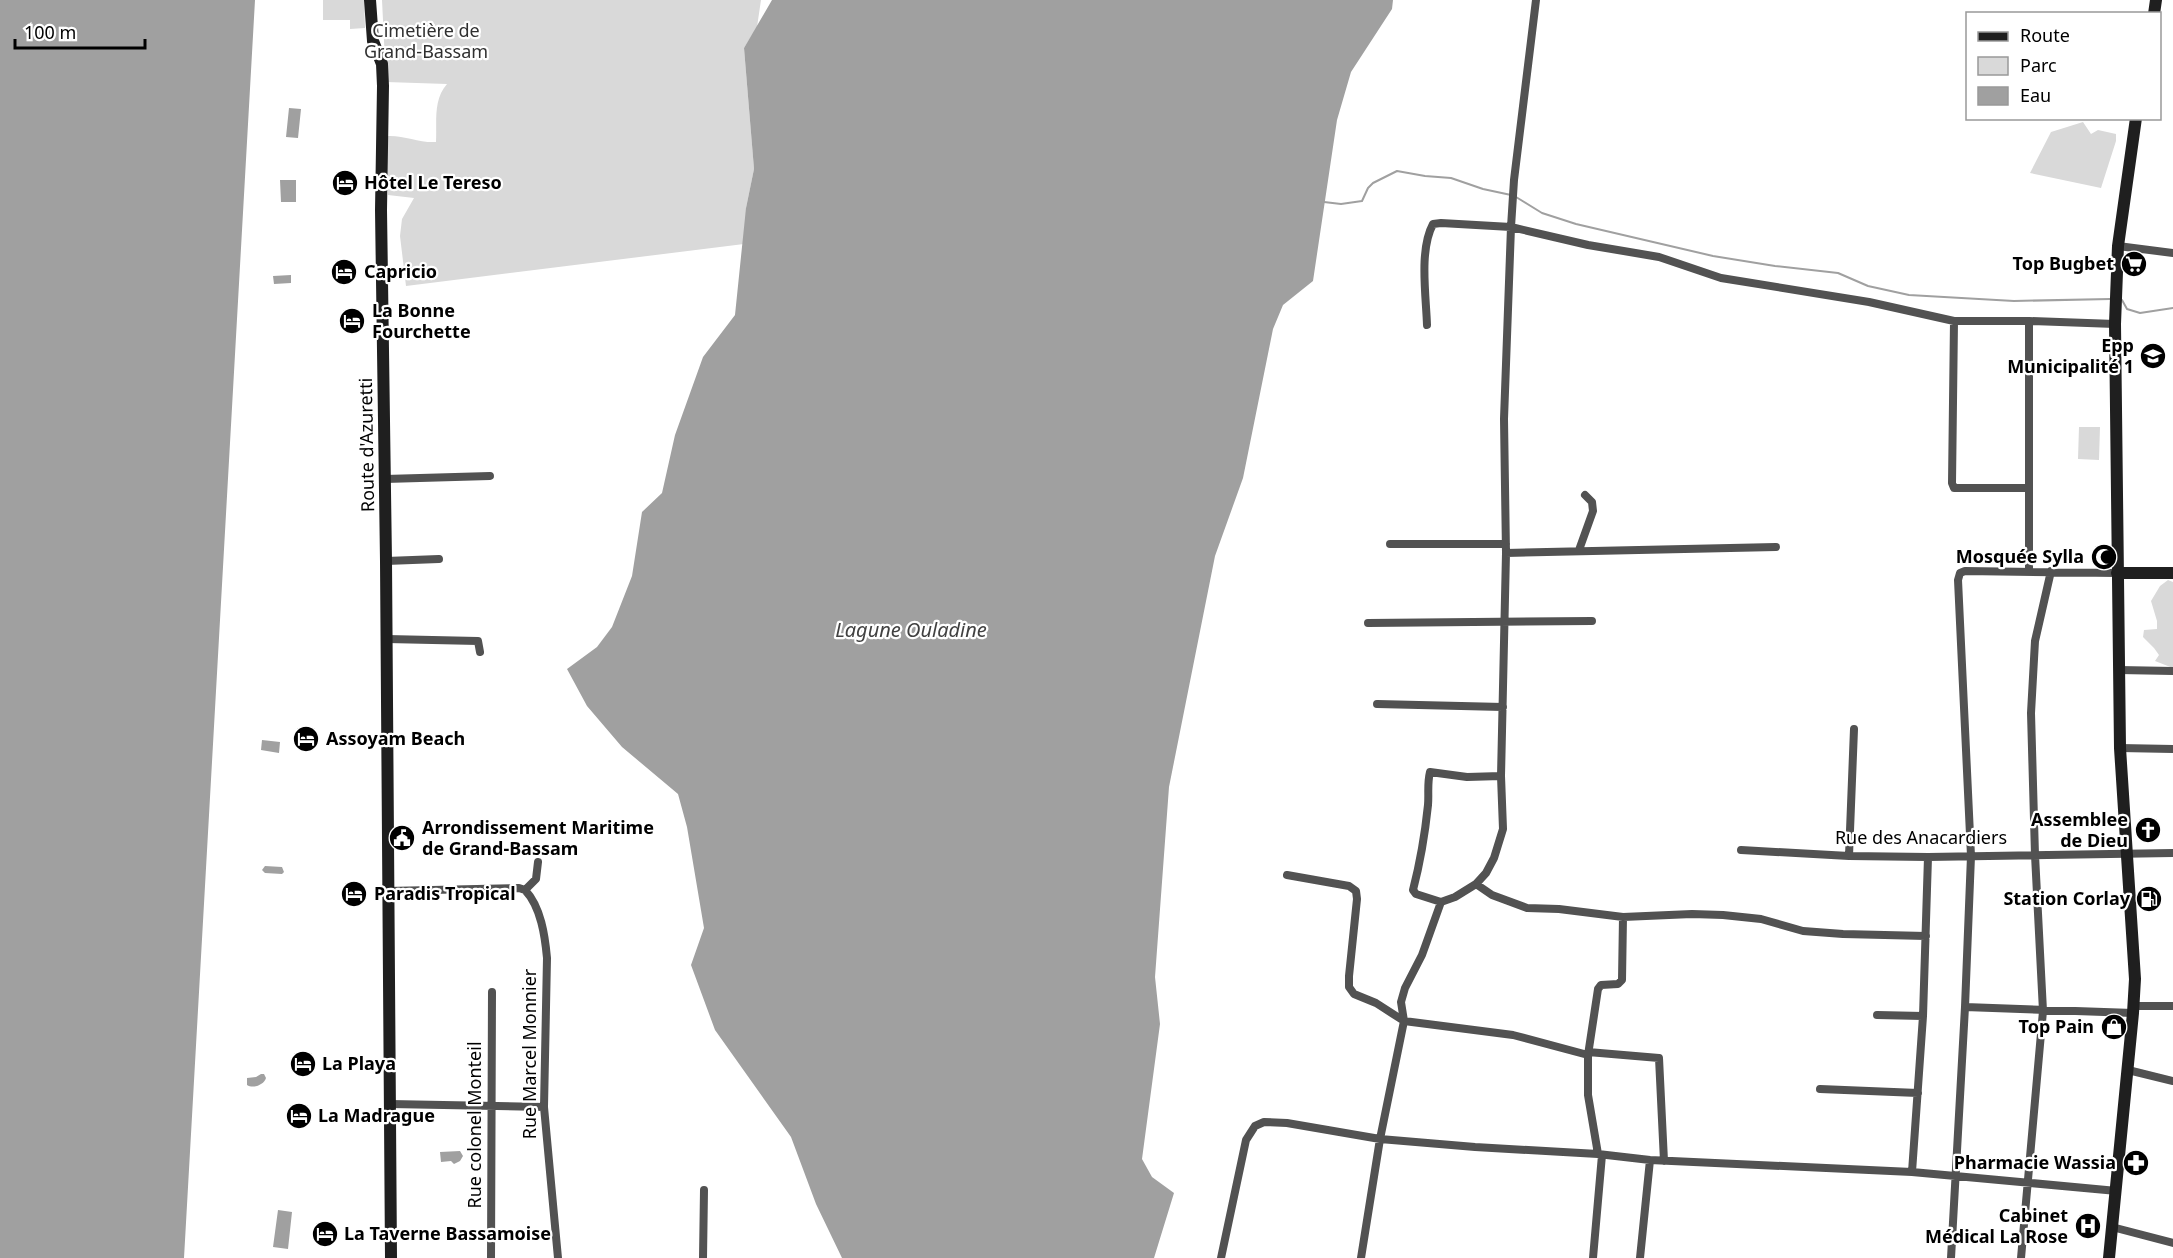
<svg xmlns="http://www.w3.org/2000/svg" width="2173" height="1258" font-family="'Noto Sans',sans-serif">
<rect width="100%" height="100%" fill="#fff"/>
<path fill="#d9d9d9" d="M323,0H364L365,28L350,29V20H323Z
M382,0H761L757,27L744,48L754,169L746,208L752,243L406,286L400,236L402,219L414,198L388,195L387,136C404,135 419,143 436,142C437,121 433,100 447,84L386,82Z
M2083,122L2091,134L2098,130L2116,134V141L2101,188L2030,173L2051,132Z
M2079,427H2100L2099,460L2078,459Z
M2168,580L2173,582V668L2155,661L2159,655L2154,648L2143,637L2144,630L2157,629V621L2151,601L2160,586Z"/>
<path fill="#a0a0a0" d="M0,0H255L184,1258H0Z
M772,0H1393L1392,9L1351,72L1337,120L1313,281L1283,305L1273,329L1243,478L1215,556L1169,787L1155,977L1160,1024L1142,1159L1152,1177L1174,1193L1154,1258H842L816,1204L791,1137L715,1030L691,965L704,928L687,827L678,794L622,747L587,706L567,669L597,647L612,627L632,576L642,512L662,493L675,435L703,357L735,315L746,208L754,169L744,48Z
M289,108L301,109L298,138L286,137Z
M280,180H296V202H281Z
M291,275V283L274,284L273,276Z
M262,740L280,742L279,753L261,750Z
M265,866L282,867L284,872L282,874L265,873L262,870Z
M261,1074H264L266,1078C264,1085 253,1089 247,1085V1078L256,1077Z
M460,1151L463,1156L460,1161L454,1164L451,1161L441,1162L440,1152Z
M278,1210L292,1212L288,1249L273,1247Z"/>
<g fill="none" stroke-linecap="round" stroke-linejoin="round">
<path stroke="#a0a0a0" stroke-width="2" d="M1516,197L1542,213L1576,224L1713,256L1775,266L1838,273L1868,286L1909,295L2014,301L2110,299
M1324,202L1341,204L1362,201L1368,188L1373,183L1397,171L1425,176L1451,178L1483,189L1511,195
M2119,300H2122L2127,309L2140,313L2173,308"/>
<path stroke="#525252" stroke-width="8" d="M2118,246L2173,253
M1954,321L1952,483L1954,488H2029
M2029,321V570
M1427,325C1426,295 1419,250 1433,224L1441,223L1511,227L1588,245L1659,257L1721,278L1869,302L1954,321H2029L2115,324
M385,479L490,476
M1390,544H1506
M1579,550L1593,511L1592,502L1585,495
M1506,553L1776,547
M386,561L439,559
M1368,623L1592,621
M387,639L478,641L480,652
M2119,670L2173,671
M1377,704L1503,707
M2120,748L2173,749
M1741,850L1849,856L1928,857L2173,853
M1849,856L1854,729
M1287,875L1349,886L1356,891L1357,899L1349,976V987L1354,994L1376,1003L1404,1021L1513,1035L1588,1055
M1476,884L1492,895L1527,908L1559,909L1623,917L1692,914L1723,915L1761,919L1803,931L1843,934L1926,936
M525,890C541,907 545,936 547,958L544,1107L558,1258
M525,890L536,879L538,862
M387,891L519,888L525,890
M1441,902L1416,894L1413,890C1420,863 1425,834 1428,805C1429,794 1427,784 1430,772L1467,777L1501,776
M2134,1006H2173
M1965,1007L2133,1013
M1877,1015L1923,1016
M1588,1052L1659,1058L1664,1161
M2128,1070L2173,1081
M1820,1089L1918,1093
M390,1104L544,1107
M1598,1154L1588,1095V1055L1598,989L1601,985L1618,984L1622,980L1623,917
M1912,1172L1923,1016L1928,857
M2112,1227L2173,1243
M491,1258L492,992
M703,1258L704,1190
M1221,1258L1246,1140L1255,1126L1264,1122L1287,1123L1380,1139L1475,1147L1598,1154L1650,1160L1912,1172L2117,1191
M1361,1258L1380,1139L1404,1021L1401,1002L1405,988L1422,955L1441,902L1455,897L1476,884L1486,873L1494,858L1503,829L1501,776L1506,553L1504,419L1511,227L1514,180L1536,0
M1593,1258L1602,1155
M1640,1258L1650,1160
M1951,1258L1965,1007L1971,856L1958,580L1960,573L1965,571L2117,573
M2021,1258L2043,1011L2035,855L2031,713L2035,641L2051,571"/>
<path stroke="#1f1f1f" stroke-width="12" d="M370,0L373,41L382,64L383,86L381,210L386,561L391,1258
M2154,14L2156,0
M2117,573H2173
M2109,1258L2133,1013L2135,979L2120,748L2115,324L2118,246L2136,118"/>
</g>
<defs>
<g id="hotel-disc" transform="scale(1.35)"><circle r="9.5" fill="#000" stroke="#fff"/><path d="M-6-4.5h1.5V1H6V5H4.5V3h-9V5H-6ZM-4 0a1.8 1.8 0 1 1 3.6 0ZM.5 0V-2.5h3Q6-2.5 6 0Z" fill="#fff"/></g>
<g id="supermarket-disc" transform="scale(1.35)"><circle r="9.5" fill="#000" stroke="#fff"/><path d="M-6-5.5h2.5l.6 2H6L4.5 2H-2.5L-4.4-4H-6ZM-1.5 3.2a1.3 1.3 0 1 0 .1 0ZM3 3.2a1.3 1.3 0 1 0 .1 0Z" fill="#fff"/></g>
<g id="school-disc" transform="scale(1.35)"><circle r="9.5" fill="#000" stroke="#fff"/><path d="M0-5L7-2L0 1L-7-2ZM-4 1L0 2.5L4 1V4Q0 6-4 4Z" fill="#fff"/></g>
<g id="mosque-disc" transform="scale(1.35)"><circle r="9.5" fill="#000" stroke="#fff"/><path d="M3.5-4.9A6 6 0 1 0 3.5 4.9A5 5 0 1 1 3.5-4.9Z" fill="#fff"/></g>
<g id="church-disc" transform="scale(1.35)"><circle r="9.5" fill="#000" stroke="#fff"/><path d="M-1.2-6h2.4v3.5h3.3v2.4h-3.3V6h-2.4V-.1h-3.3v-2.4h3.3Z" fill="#fff"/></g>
<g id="civic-disc" transform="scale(1.35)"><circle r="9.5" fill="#000" stroke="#fff"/><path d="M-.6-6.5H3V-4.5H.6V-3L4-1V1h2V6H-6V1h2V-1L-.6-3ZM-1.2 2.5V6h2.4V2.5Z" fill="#fff"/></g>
<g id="fuel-disc" transform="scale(1.35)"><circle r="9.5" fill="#000" stroke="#fff"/><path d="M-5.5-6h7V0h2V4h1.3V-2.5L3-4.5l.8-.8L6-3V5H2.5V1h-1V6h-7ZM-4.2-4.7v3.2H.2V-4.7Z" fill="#fff"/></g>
<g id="shop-disc" transform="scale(1.35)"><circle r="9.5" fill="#000" stroke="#fff"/><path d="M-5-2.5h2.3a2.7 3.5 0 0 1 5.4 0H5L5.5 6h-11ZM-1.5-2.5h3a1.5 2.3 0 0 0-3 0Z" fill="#fff"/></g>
<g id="pharmacy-disc" transform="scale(1.35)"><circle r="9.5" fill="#000" stroke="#fff"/><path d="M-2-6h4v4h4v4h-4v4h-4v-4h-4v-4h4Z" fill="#fff"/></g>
<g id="hospital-disc" transform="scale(1.35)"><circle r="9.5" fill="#000" stroke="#fff"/><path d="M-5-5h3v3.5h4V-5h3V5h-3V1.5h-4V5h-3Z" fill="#fff"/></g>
</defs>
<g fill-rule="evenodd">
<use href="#hotel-disc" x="345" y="183"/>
<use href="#supermarket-disc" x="2134" y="264"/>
<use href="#hotel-disc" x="344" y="272"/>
<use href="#hotel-disc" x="352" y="321"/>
<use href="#school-disc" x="2153" y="356"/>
<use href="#mosque-disc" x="2104" y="557"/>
<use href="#hotel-disc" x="306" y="739"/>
<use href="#church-disc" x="2148" y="830"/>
<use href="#civic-disc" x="402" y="838"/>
<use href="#hotel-disc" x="354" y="894"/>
<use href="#fuel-disc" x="2149" y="899"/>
<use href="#shop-disc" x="2114" y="1027"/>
<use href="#hotel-disc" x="303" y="1064"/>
<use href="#hotel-disc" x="299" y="1116"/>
<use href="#pharmacy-disc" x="2136" y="1163"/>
<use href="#hospital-disc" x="2088" y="1226"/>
<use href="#hotel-disc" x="325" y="1234"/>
</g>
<g text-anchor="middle" stroke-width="4.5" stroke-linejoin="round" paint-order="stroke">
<g font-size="18" fill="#303030" stroke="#fff">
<text x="426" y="37">Cimetière de<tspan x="426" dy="21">Grand-Bassam</tspan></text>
</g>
<g font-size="18" font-weight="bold" fill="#000" stroke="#fff" text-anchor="start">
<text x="364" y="189">Hôtel Le Tereso</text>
<text x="2114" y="270" text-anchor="end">Top Bugbet</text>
<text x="364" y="278">Capricio</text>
<text x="372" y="317">La Bonne<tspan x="372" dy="21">Fourchette</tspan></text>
<text x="2134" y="352" text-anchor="end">Epp<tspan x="2134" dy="21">Municipalité 1</tspan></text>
<text x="2084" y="563" text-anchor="end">Mosquée Sylla</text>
<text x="326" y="745">Assoyam Beach</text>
<text x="2128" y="826" text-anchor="end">Assemblee<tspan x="2128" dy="21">de Dieu</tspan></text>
<text x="422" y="834">Arrondissement Maritime<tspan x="422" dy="21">de Grand-Bassam</tspan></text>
<text x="374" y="900">Paradis Tropical</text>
<text x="2130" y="905" text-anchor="end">Station Corlay</text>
<text x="2094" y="1033" text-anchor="end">Top Pain</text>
<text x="322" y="1070">La Playa</text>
<text x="318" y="1122">La Madrague</text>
<text x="2116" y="1169" text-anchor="end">Pharmacie Wassia</text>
<text x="2068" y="1222" text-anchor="end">Cabinet<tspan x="2068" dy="21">Médical La Rose</tspan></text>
<text x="344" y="1240">La Taverne Bassamoise</text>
</g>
<g font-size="18" fill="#000" stroke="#fff">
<text transform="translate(367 445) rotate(-91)" y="6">Route d'Azuretti</text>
<text x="1921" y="844">Rue des Anacardiers</text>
<text transform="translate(530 1054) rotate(-90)" y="6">Rue Marcel Monnier</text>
<text transform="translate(475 1125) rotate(-90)" y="6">Rue colonel Monteil</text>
</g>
<g font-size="20" font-style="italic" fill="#414141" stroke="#fff">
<text x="911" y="637">Lagune Ouladine</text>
</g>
</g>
<rect x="1966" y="12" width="195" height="108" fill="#ffffff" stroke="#999999" stroke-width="1.5"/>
<rect x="1978" y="32" width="30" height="9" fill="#1f1f1f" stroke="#999999" stroke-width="1.5"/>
<text x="2020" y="42" font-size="18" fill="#000000">Route</text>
<rect x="1978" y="57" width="30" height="18" fill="#d9d9d9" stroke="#999999" stroke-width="1.5"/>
<text x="2020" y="72" font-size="18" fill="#000000">Parc</text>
<rect x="1978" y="87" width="30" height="18" fill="#a0a0a0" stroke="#999999" stroke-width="1.5"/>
<text x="2020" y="102" font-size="18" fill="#000000">Eau</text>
<path d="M15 39v9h130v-9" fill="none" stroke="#000000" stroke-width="3"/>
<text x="24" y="39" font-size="18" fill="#000000" stroke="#ffffff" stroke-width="4.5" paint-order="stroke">100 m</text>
</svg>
